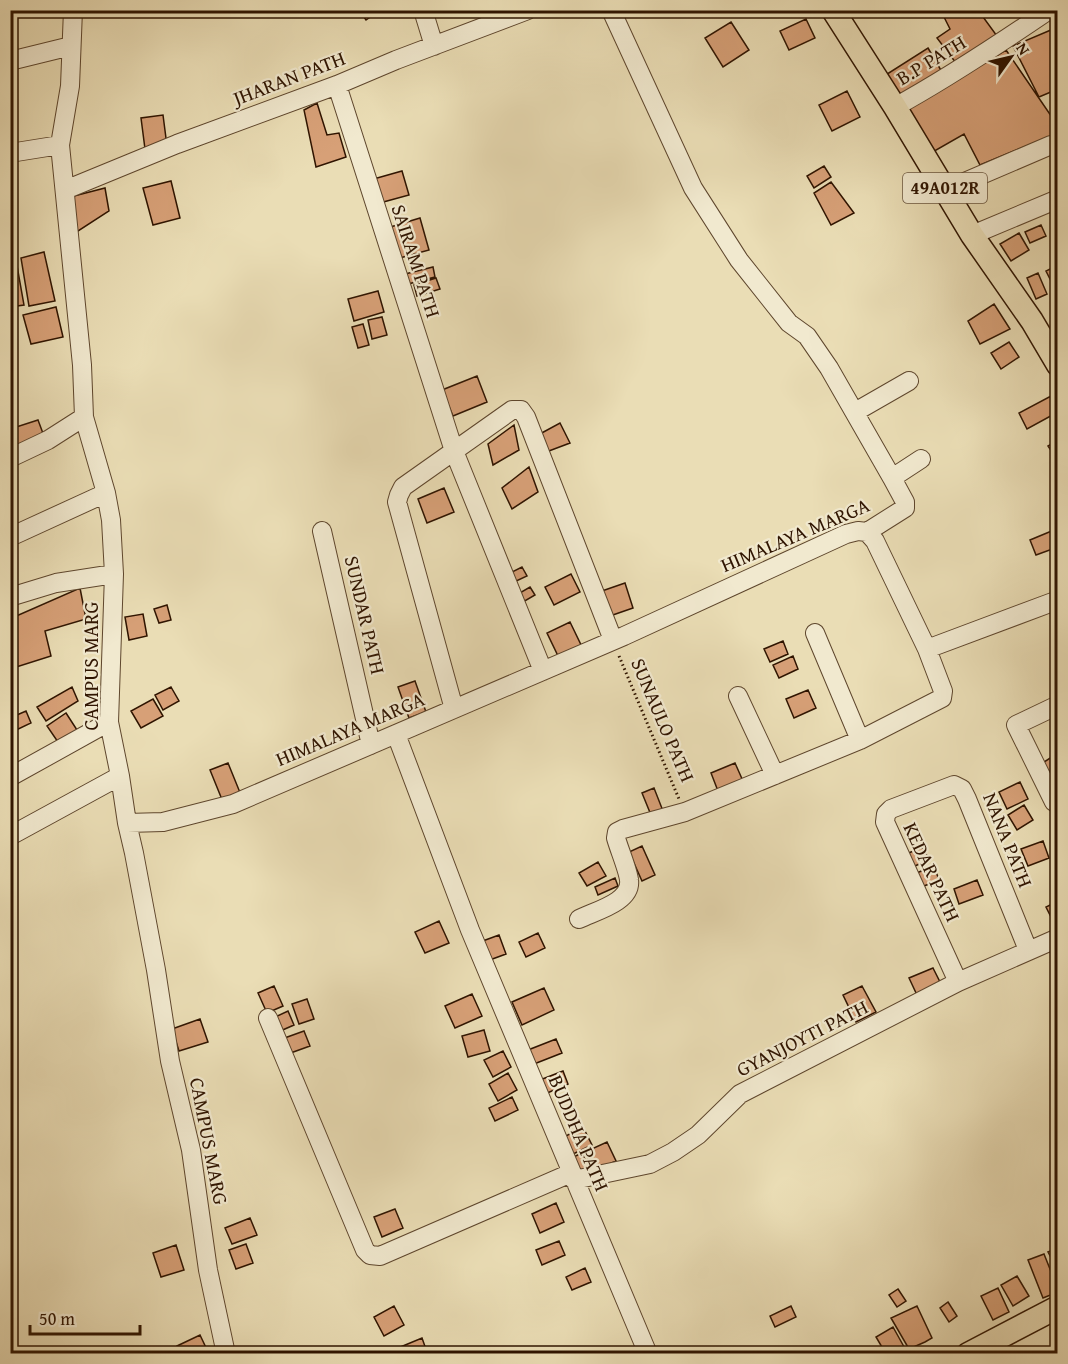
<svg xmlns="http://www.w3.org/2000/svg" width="1068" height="1364" font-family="'Gentium Book Plus',serif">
<rect width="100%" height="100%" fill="#eaddb5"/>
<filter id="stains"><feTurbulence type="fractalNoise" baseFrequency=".00333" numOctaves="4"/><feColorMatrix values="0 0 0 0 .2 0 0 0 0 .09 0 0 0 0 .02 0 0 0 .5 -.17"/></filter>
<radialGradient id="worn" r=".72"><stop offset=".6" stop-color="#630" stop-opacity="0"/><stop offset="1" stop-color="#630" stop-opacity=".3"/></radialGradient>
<path fill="#d7a077" stroke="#2f1400" stroke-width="1.5" d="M359,10H380L366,20Z
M949,10H978L997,36L956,63L937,38L950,29L943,15Z
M806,19L815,38L789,50L780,31Z
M731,22L749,50L723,67L705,38Z
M1058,27V89L1039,97L1013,46Z
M928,48L942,72L898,98L884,76Z
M1006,50L1058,126V133L980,165L964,134L931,153L904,111Z
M847,91L860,117L832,131L819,105Z
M317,103L327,135L339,133L346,157L316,167L304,110Z
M163,115L167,146L145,149L141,118Z
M824,166L831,177L814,188L807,176Z
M402,171L409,195L376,204L370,180Z
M171,181L180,218L153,225L143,188Z
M831,182L854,213L831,225L814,193Z
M105,188L109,211L75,233L70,197Z
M420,218L429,250L396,259L387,228Z
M1041,225L1046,236L1030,243L1025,232Z
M1019,233L1029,250L1011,261L1000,244Z
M44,252L55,301L29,306L21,258Z
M10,260H16L24,305L10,307Z
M1058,265V282L1053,285L1046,271Z
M433,267L435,277L408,284L405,274Z
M1038,273L1047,294L1036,299L1027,278Z
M436,278L440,289L417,296L414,285Z
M378,291L384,312L354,321L348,299Z
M994,304L1010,329L980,344L968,321Z
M56,307L63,337L31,344L23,315Z
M382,317L387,335L372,339L368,320Z
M363,324L369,345L358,348L352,327Z
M1009,342L1019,357L1001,369L991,353Z
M477,376L487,402L453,416L442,390Z
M1051,396L1058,408V412L1027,429L1019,413Z
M38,420L44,436L13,447L10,441V429Z
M560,423L570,443L541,454L538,435Z
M514,425L519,450L493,465L488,444Z
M1058,440V461L1048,446Z
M529,467L538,492L512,509L502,488Z
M444,488L454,512L427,523L418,499Z
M1054,530L1058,538V547L1036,555L1030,540Z
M522,567L527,576L512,583L508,574Z
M571,574L580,592L554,605L545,587Z
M625,583L633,608L607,617L599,592Z
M530,587L535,595L523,602L518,594Z
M80,588L86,619L45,631L51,656L10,669V637L14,635V617Z
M167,605L171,620L159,623L154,609Z
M143,614L147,636L129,640L125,617Z
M570,622L583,649L560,660L547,633Z
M783,641L788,654L770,662L764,649Z
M793,656L798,669L779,678L773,665Z
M415,681L426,712L409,718L398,687Z
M72,687L78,701L46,721L37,707Z
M171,687L179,701L163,710L155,695Z
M808,690L816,708L794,718L786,699Z
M153,699L163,716L141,728L131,711Z
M26,711L31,723L12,732L10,729V718Z
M66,713L79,733L60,745L47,726Z
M1058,753V767L1046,773L1041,764Z
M228,763L241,795L223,802L210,770Z
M735,763L743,781L718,791L711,773Z
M1020,782L1028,799L1007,809L999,792Z
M654,788L663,811L651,815L642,793Z
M1024,805L1033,820L1017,830L1008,815Z
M1043,841L1049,858L1028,866L1021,849Z
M642,846L655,875L642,881L629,852Z
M923,847L929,860L910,868L904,855Z
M598,862L606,876L587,886L579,873Z
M934,866L939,880L919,888L914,874Z
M615,878L618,886L598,895L595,887Z
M977,880L983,895L959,904L954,889Z
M1058,901V929H1057L1046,907Z
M439,921L449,943L425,953L415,932Z
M538,933L545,948L526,957L519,942Z
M499,935L506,954L487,961L480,942Z
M933,968L941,984L917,995L909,978Z
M274,986L283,1006L267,1013L258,993Z
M862,986L876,1012L856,1022L843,995Z
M544,988L554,1010L522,1025L512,1002Z
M472,994L482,1016L455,1028L445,1006Z
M307,999L314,1019L299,1024L292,1004Z
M288,1011L294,1025L278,1032L271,1019Z
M200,1019L208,1042L179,1051L172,1029Z
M484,1030L490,1051L468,1057L462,1036Z
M304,1031L310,1046L285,1055L279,1040Z
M556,1039L562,1053L534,1064L528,1050Z
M503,1051L511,1067L493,1077L484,1060Z
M563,1071L568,1084L545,1094L540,1080Z
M508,1073L517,1090L498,1101L489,1084Z
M512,1097L518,1110L495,1121L489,1108Z
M583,1127L592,1145L571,1155L562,1138Z
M607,1142L616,1161L594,1171L585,1152Z
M582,1153L589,1168L576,1173L569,1159Z
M556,1203L564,1222L540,1233L532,1214Z
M395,1209L403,1228L382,1237L374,1217Z
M250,1218L257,1235L232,1244L225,1228Z
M559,1241L565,1255L542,1265L536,1250Z
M246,1244L253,1263L236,1269L229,1250Z
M176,1245L184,1270L161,1277L153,1253Z
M1058,1248V1271L1048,1252Z
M1044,1254L1058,1289V1292L1043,1298L1028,1260Z
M585,1268L591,1282L572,1290L566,1277Z
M1017,1276L1029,1296L1013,1306L1001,1285Z
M998,1288L1009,1312L993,1320L981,1296Z
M898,1289L906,1301L897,1307L889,1295Z
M948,1302L957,1316L949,1322L940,1308Z
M394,1306L404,1325L384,1336L374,1317Z
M791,1306L796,1317L775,1327L770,1316Z
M917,1306L932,1338L925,1342L909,1349L891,1318Z
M893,1327L908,1354H886L876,1337Z
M200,1335L209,1354H180L177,1346Z
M422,1338L427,1352L400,1354L398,1348Z"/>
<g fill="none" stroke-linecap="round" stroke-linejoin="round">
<g stroke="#5e462d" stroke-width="20">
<path id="minor" d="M73,10L70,86L60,145L82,365L84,417L106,493L111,520L114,574L109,722L120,776L127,823L134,853L156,970L170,1061L191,1150L208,1270L226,1354
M423,10L434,46
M10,61L71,46
M337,85L454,451L543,671
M895,107C948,78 999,44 1049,10
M10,153L60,145
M65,190L177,144L337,85L396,60L528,10
M946,190L1051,145
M972,235L1058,199
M855,412L909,381
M10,458L48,440L84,417
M892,478L921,459
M322,531L371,745
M867,532L875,541L927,649
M10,537L106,493
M10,597L56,583L114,574
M815,633L860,740
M738,696L775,775
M1058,705L1016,725L1054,802L1058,804
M454,709L397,502L399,495L403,487L512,410H521L526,417L613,640
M396,734L470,930L648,1354
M10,777L109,722
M127,823L163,822L233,804L624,636L846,534L858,531L867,532L905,508V502L892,478L829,368L807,336L789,323L739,260L693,188L611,10
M10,836L120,776
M579,919C595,911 632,902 629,880C628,870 619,849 616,838L617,832L623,829L685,812L860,740L942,698L943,691L927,649L1058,600
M958,982L885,822L886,814L891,809L954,785L962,789L967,799L1028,950
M268,1018L365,1250L370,1255L380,1256L571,1173
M574,1180L650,1164L673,1152L698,1135L740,1094L958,982L1058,938"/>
</g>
<g stroke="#2f1400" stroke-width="25">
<path id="major" d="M833,10L895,107L972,235L1032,321L1058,365
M968,1354L1058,1307"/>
</g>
<path stroke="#2f1400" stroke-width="3" stroke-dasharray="1.5 3" stroke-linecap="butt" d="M619,656L679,799"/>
<use href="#minor" stroke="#f1e9cf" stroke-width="18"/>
<use href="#major" stroke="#eaddb5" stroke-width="22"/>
</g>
<g text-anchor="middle" stroke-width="4.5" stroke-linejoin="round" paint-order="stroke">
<rect fill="#f1e9cf" stroke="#69543e" stroke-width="1.5" x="903" y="173" width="84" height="30" rx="4.5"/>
<g font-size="18" font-weight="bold" fill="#2f1400">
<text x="945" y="194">49A012R</text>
</g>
<g font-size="20" fill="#2f1400" stroke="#f1e9cf">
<text transform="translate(931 60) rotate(-31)" y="7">B.P PATH</text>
<text transform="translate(289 78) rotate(-21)" y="7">JHARAN PATH</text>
<text transform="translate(416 261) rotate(72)" y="7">SAIRAM PATH</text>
<text transform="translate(795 535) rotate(-23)" y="7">HIMALAYA MARGA</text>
<text transform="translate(365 615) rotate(77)" y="7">SUNDAR PATH</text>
<text transform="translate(91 666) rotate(-90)" y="7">CAMPUS MARG</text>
<text transform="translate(663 720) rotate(67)" y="7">SUNAULO PATH</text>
<text transform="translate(350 729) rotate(-23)" y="7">HIMALAYA MARGA</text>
<text transform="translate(1008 840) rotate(68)" y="7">NANA PATH</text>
<text transform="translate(932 872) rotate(65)" y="7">KEDAR PATH</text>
<text transform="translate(802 1038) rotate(-27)" y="7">GYANJOYTI PATH</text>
<text transform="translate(579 1133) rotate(67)" y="7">BUDDHA PATH</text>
<text transform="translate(209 1141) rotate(79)" y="7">CAMPUS MARG</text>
</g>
</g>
<rect width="1068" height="1364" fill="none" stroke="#eaddb5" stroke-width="36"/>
<rect x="12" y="12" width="1044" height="1340" fill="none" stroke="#2f1400" stroke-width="3"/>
<rect x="18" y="18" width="1032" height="1328" fill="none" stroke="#2f1400" stroke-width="1.5"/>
<g transform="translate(1011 57) rotate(56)" stroke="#f1e9cf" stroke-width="4.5" paint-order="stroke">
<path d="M0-4.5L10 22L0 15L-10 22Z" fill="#2f1400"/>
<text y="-9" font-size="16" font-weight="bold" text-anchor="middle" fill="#2f1400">N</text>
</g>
<path d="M30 1325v9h110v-9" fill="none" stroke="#2f1400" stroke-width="3"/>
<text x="39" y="1325" font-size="18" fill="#2f1400" stroke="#f1e9cf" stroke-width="4.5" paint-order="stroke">50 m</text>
<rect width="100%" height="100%" filter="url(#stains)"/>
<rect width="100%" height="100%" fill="url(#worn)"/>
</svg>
